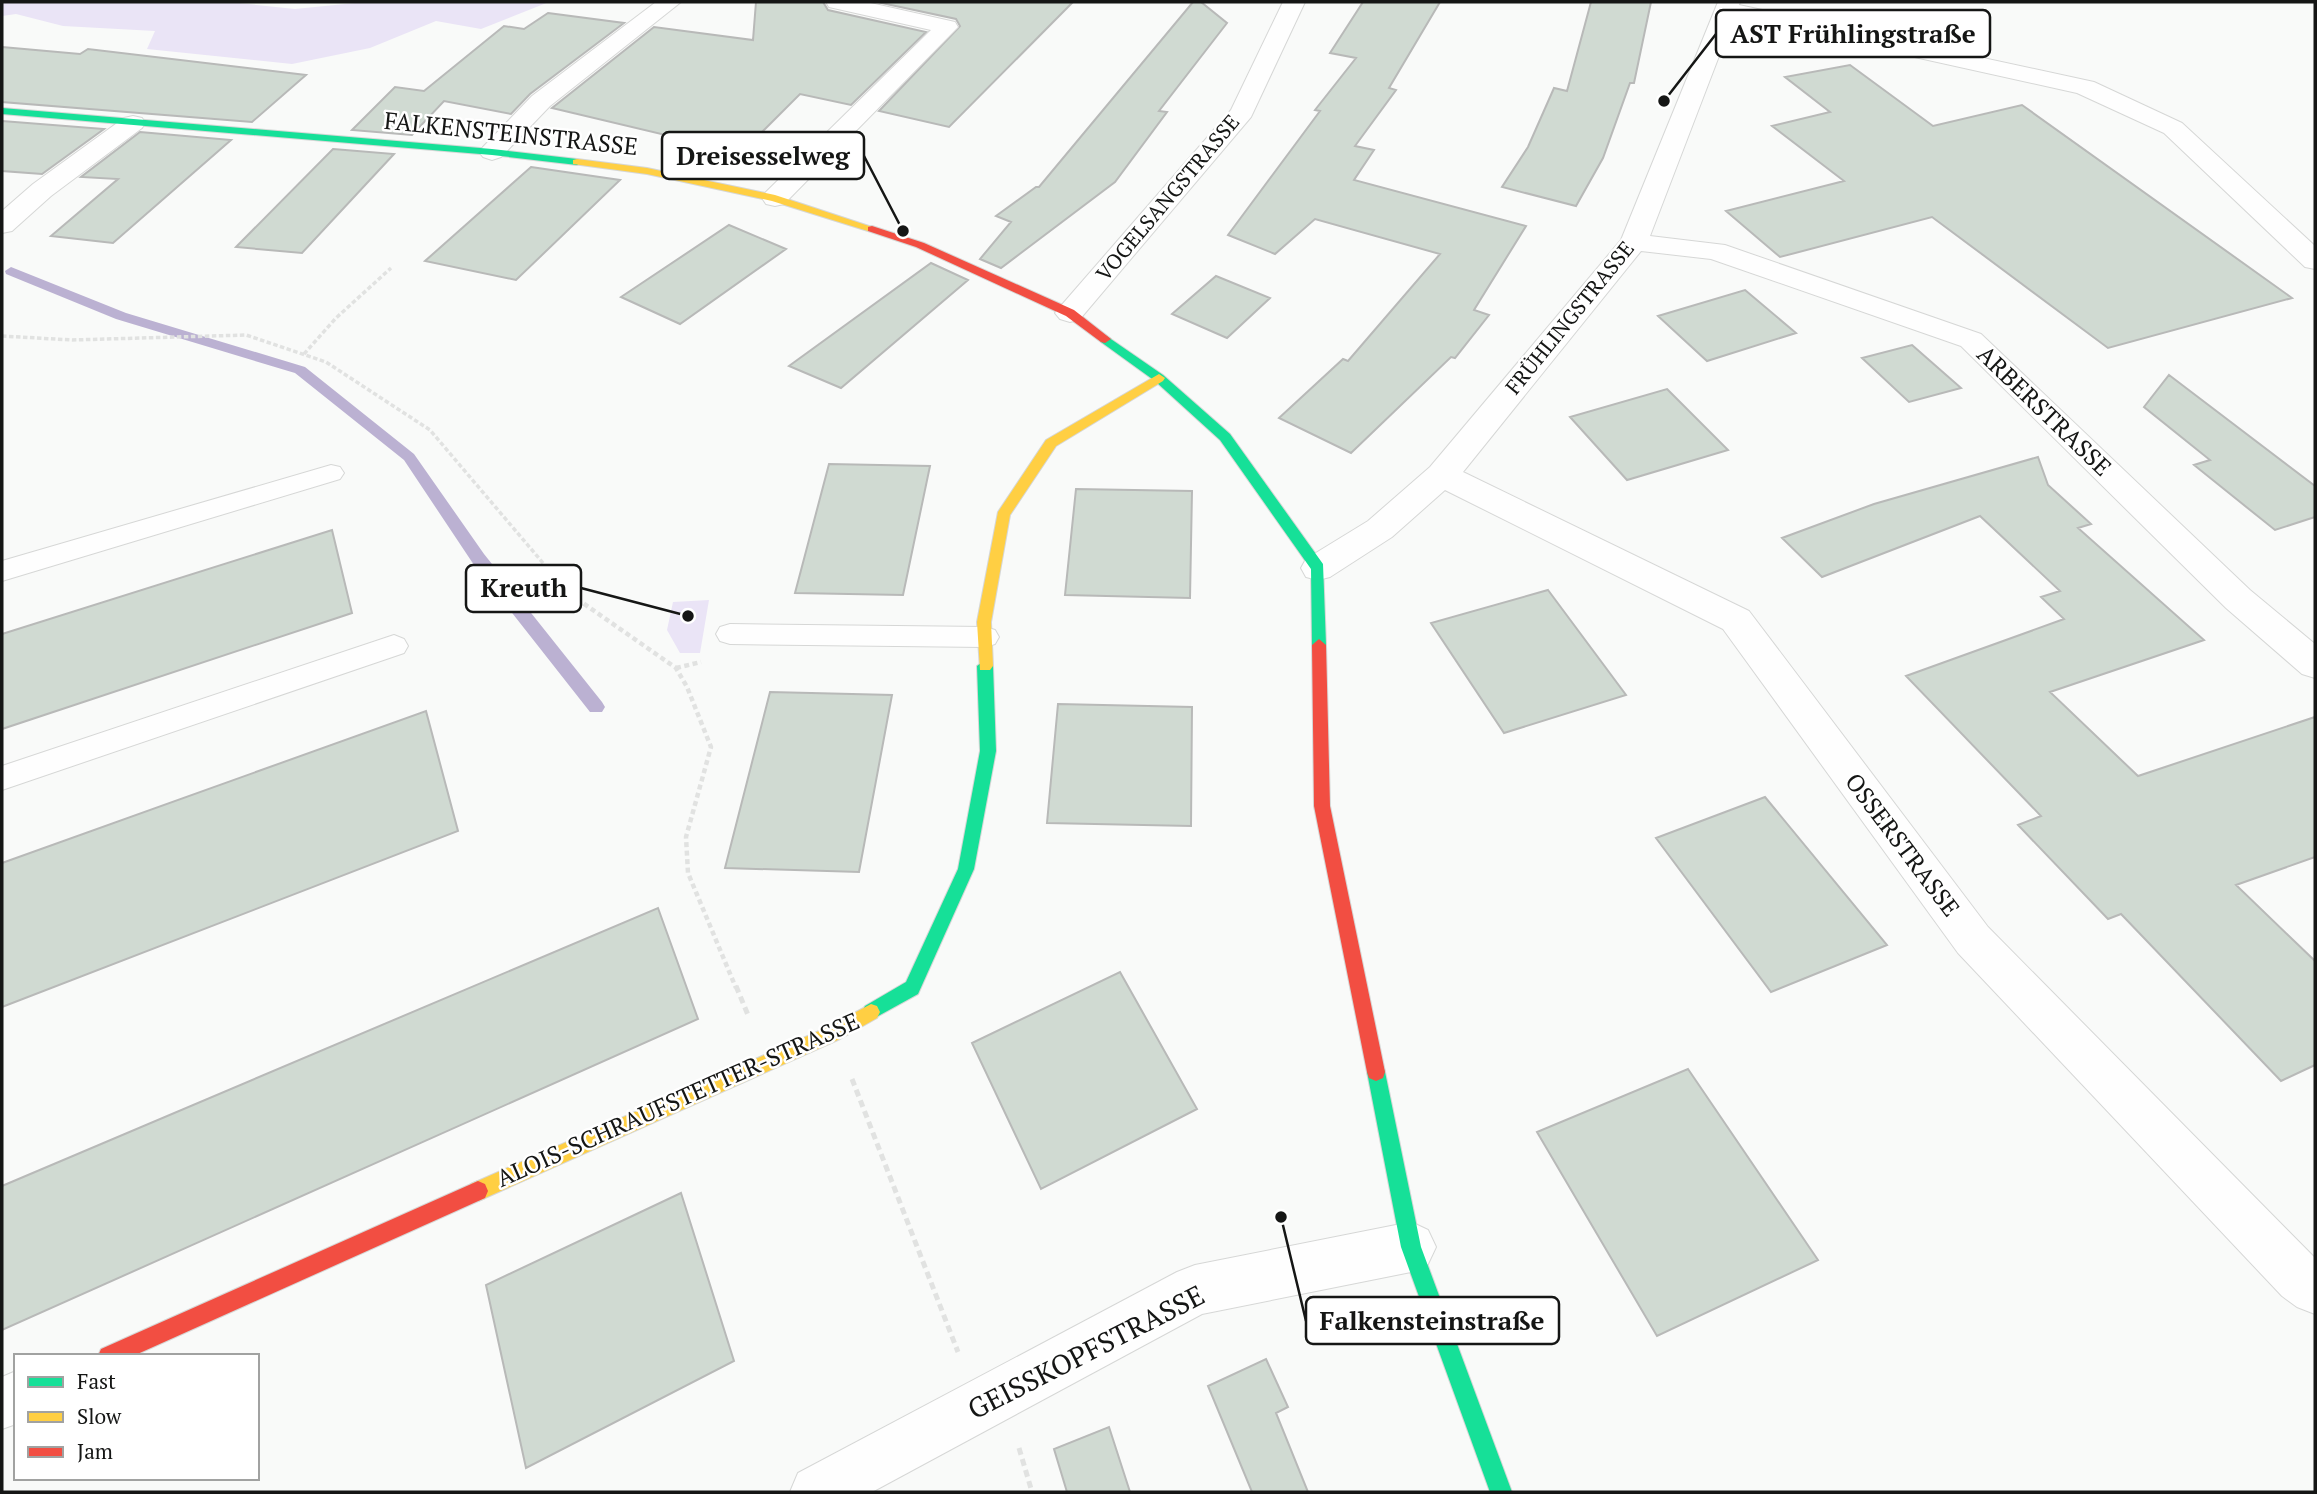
<svg xmlns="http://www.w3.org/2000/svg" width="2317" height="1494" font-family="'PT Serif',serif">
<rect width="100%" height="100%" fill="#f9faf9"/>
<path fill="#eae4f6" d="M2,2H229L295,9L365,2H549L481,29L436,21L370,48L292,64L147,49L155,31L63,26L16,14L2,16Z
M709,600L700,653H680L667,630L673,602Z"/>
<g fill="none" stroke-linecap="round" stroke-linejoin="round">
<path fill="#bbb1d2" fill-rule="evenodd" d="M11,267L126,313L305,367L414,454L484,554L602,702L605,707L602,712H590L472,562L404,460L295,373L116,319L6,274L5,271Z"/>
</g>
<path fill="#d0dad2" stroke="#b8b9b8" stroke-width="2" d="M756,2H823L828,10L926,32L851,105L800,94L741,153L552,108L654,27L753,40Z
M877,2H1073L949,127L879,111L960,26L956,19Z
M1193,2H1201L1227,23L1159,111L1167,112L1115,182L1001,268L980,259L1011,222L996,216L1036,187H1039Z
M1363,2H1440L1389,88L1396,90L1355,146L1374,150L1354,180L1526,226L1474,310L1489,315L1455,358L1451,357L1351,453L1279,418L1343,359L1348,361L1440,254L1315,219L1275,254L1228,235L1320,111L1315,110L1356,58L1330,53Z
M1591,2H1651L1634,83H1630L1603,158L1576,206L1502,187L1528,147L1554,88L1567,91Z
M548,13L624,23L530,94L511,114L444,101L412,135L352,130L395,87L424,91L504,26L524,29Z
M2,47L80,54L88,49L306,75L252,122L2,102Z
M1850,65L1933,126L2022,105L2292,298L2108,348L1932,217L1780,257L1726,211L1844,181L1772,126L1830,112L1785,77Z
M2,121L104,129L42,174L2,171Z
M140,132L231,140L113,243L51,236L118,179L81,177Z
M333,149L394,154L302,253L236,247Z
M531,167L620,180L516,280L425,261Z
M729,225L786,249L680,324L621,297Z
M931,263L968,280L841,388L789,366Z
M1216,276L1270,298L1227,338L1172,314Z
M1745,290L1796,333L1707,361L1658,316Z
M1912,345L1961,388L1909,402L1862,358Z
M2169,375L2315,486V517L2275,530L2194,465L2210,460L2144,407Z
M1667,389L1728,450L1627,480L1570,417Z
M2038,457L2048,485L2091,524L2078,528L2204,640L2050,692L2138,776L2315,717V857L2236,885L2315,961V1065L2281,1081L2121,914L2108,919L2018,825L2041,816L1906,676L2064,619L2041,597L2060,591L1980,516L1822,577L1782,538L1874,504Z
M829,464L930,466L903,595L795,593Z
M1076,489L1192,491L1190,598L1065,595Z
M332,530L352,613L2,729V634Z
M1548,590L1626,695L1504,733L1431,623Z
M770,692L892,695L859,872L725,868Z
M1058,704L1192,707L1191,826L1047,823Z
M426,711L458,831L2,1007V863Z
M1765,797L1887,945L1771,992L1656,838Z
M658,908L698,1019L2,1330V1186Z
M1120,972L1197,1109L1041,1189L972,1043Z
M1688,1069L1818,1260L1657,1336L1537,1132Z
M681,1193L734,1361L526,1468L486,1285Z
M1266,1359L1288,1407L1276,1413L1308,1492H1252L1208,1386Z
M1109,1427L1130,1492H1067L1054,1449Z"/>
<g fill="none" stroke-linecap="round" stroke-linejoin="round">
<g stroke="#d6d7d6" stroke-width="2">
<path id="lane" d="M331,465L340,467L344,473L340,479L2,581V561Z
M730,624L985,627L995,630L999,637L995,644L985,647L730,644L720,641L716,634L720,627Z
M394,635L404,639L408,646L404,653L2,790V766Z"/>
</g>
<g stroke="#d6d7d6" stroke-width="2">
<path id="street" d="M656,2H681L550,106L501,157L492,160L483,157L479,152L483,147L532,96Z
M826,2H866L955,22L958,27L784,204L775,206L766,204L762,198L766,192L931,30L829,7Z
M1283,2H1305L1251,117L1080,319L1070,322L1060,319L1055,313L1060,307L1231,110Z
M1718,2H1740L1739,5L2094,82L2182,123L2315,246V269L2305,267L2164,133L2077,93L1734,17L1650,236L1725,245L1981,334L2250,590L2315,644V678L2302,674L2226,608L1961,346L1711,259L1641,251L1463,472L1749,611L1988,927L2315,1258V1314L2297,1307L2282,1296L1958,953L1723,629L1445,490L1392,537L1330,577L1318,580L1306,577L1301,568L1306,559L1368,521L1430,467L1621,240Z
M133,116L142,118L145,123L142,128L51,196L12,231L2,233V211L33,184L124,118Z
M1411,1222L1428,1230L1436,1247L1428,1264L1411,1272L1202,1314L872,1492H790L798,1473L1177,1272L1195,1265Z
M16,1371V1424L2,1429V1377Z"/>
</g>
<g stroke="#d6d7d6" stroke-width="2">
<path id="fast" d="M2,108L492,149L577,159L582,162L577,165L492,155L2,114Z
M1105,335L1163,375L1230,434L1323,564L1326,645L1324,649L1319,651L1312,645L1311,569L1220,440L1155,381L1101,342L1099,339Z
M985,660L993,666L996,751L974,869L918,994L871,1020L865,1018L862,1012L865,1006L906,982L958,869L980,751L977,666Z
M1376,1063L1383,1066L1385,1072L1421,1247L1512,1492H1490L1401,1247L1367,1072L1369,1066Z"/>
</g>
<g stroke="#d6d7d6" stroke-width="2">
<path id="slow" d="M577,159L647,168L775,195L878,229L868,231L772,201L647,174L573,164V160Z
M1159,374L1165,378L1163,381L1056,446L1010,515L991,622L993,666L990,670H980L977,622L998,512L1046,440Z
M871,1004L877,1006L880,1012L877,1018L840,1039L485,1198L478,1201L471,1198L468,1191L471,1184L828,1027Z"/>
</g>
<g stroke="#d6d7d6" stroke-width="2">
<path id="jam" d="M872,226L924,243L1074,310L1111,339L1105,343L1101,342L1066,316L916,247L868,231V227Z
M1319,639L1326,645L1330,806L1385,1072L1383,1078L1376,1081L1369,1078L1367,1072L1314,806L1312,645Z
M478,1181L485,1184L488,1191L485,1198L133,1356H98L101,1349Z"/>
</g>
<path stroke="#e1e2e1" stroke-width="3.5" stroke-dasharray="4.5 2.5" stroke-linecap="butt" d="M2,336L72,340L246,335L326,362L430,430L560,583
M304,354L336,318L391,268"/>
<path stroke="#e1e2e1" stroke-width="4.5" stroke-dasharray="5 3.5" stroke-linecap="butt" d="M559,581L570,594L676,668L687,687L711,747L686,837L688,873L736,988
M676,668L701,662"/>
<path stroke="#e1e2e1" stroke-width="5" stroke-dasharray="7 4.5" stroke-linecap="butt" d="M736,986L748,1015
M852,1079L958,1352
M1019,1448L1032,1492"/>
<use href="#lane" fill="#fefefe" fill-rule="evenodd"/>
<use href="#street" fill="#fefefe" fill-rule="evenodd"/>
<use href="#fast" fill="#16e098" fill-rule="evenodd"/>
<use href="#slow" fill="#ffcf43" fill-rule="evenodd"/>
<use href="#jam" fill="#f24e42" fill-rule="evenodd"/>
</g>
<g text-anchor="middle" stroke-width="5" stroke-linejoin="round" paint-order="stroke">
<g font-size="21" fill="#151615" stroke="#fff">
<text transform="translate(1168 198) rotate(-50)" y="7">VOGELSANGSTRASSE</text>
<text transform="translate(1570 318) rotate(-51)" y="7">FRÜHLINGSTRASSE</text>
</g>
<g font-size="24" fill="#151615" stroke="#fff">
<text transform="translate(511 134) rotate(6)" y="8">FALKENSTEINSTRASSE</text>
<text transform="translate(2044 411) rotate(44)" y="8">ARBERSTRASSE</text>
<text transform="translate(1902 845) rotate(53)" y="8">OSSERSTRASSE</text>
<text transform="translate(678 1100) rotate(-24)" y="8">ALOIS-SCHRAUFSTETTER-STRASSE</text>
</g>
<g font-size="28" fill="#151615" stroke="#fff">
<text transform="translate(1086 1352) rotate(-27)" y="10">GEISSKOPFSTRASSE</text>
</g>
</g>
<path fill="none" stroke="#151615" stroke-width="2.5" d="M1664 101L1716 34M903 231L864 156M688 616L581 588M1281 1217L1306 1321"/>
<g fill="#151615" stroke="#fff" stroke-width="2.5">
<circle cx="1664" cy="101" r="7"/>
<circle cx="903" cy="231" r="7"/>
<circle cx="688" cy="616" r="7"/>
<circle cx="1281" cy="1217" r="7"/>
</g>
<g fill="#fff" stroke="#151615" stroke-width="2.5">
<rect x="1716" y="10" width="274" height="47" rx="7"/>
<rect x="662" y="132" width="202" height="47" rx="7"/>
<rect x="466" y="565" width="115" height="47" rx="7"/>
<rect x="1306" y="1297" width="253" height="47" rx="7"/>
</g>
<g font-size="26" text-anchor="middle" font-weight="bold" fill="#151615">
<text x="1853" y="43">AST Frühlingstraße</text>
<text x="763" y="165">Dreisesselweg</text>
<text x="524" y="597">Kreuth</text>
<text x="1432" y="1330">Falkensteinstraße</text>
</g>
<rect width="2317" height="1494" fill="none" stroke="#151615" stroke-width="7"/>
<rect x="14" y="1354" width="245" height="126" fill="#ffffff" stroke="#a1a2a1" stroke-width="2"/>
<rect x="28" y="1377" width="35" height="10" fill="#16e098" stroke="#a1a2a1" stroke-width="2"/>
<text x="77" y="1389" font-size="21" fill="#151615">Fast</text>
<rect x="28" y="1412" width="35" height="10" fill="#ffcf43" stroke="#a1a2a1" stroke-width="2"/>
<text x="77" y="1424" font-size="21" fill="#151615">Slow</text>
<rect x="28" y="1447" width="35" height="10" fill="#f24e42" stroke="#a1a2a1" stroke-width="2"/>
<text x="77" y="1459" font-size="21" fill="#151615">Jam</text>
</svg>
